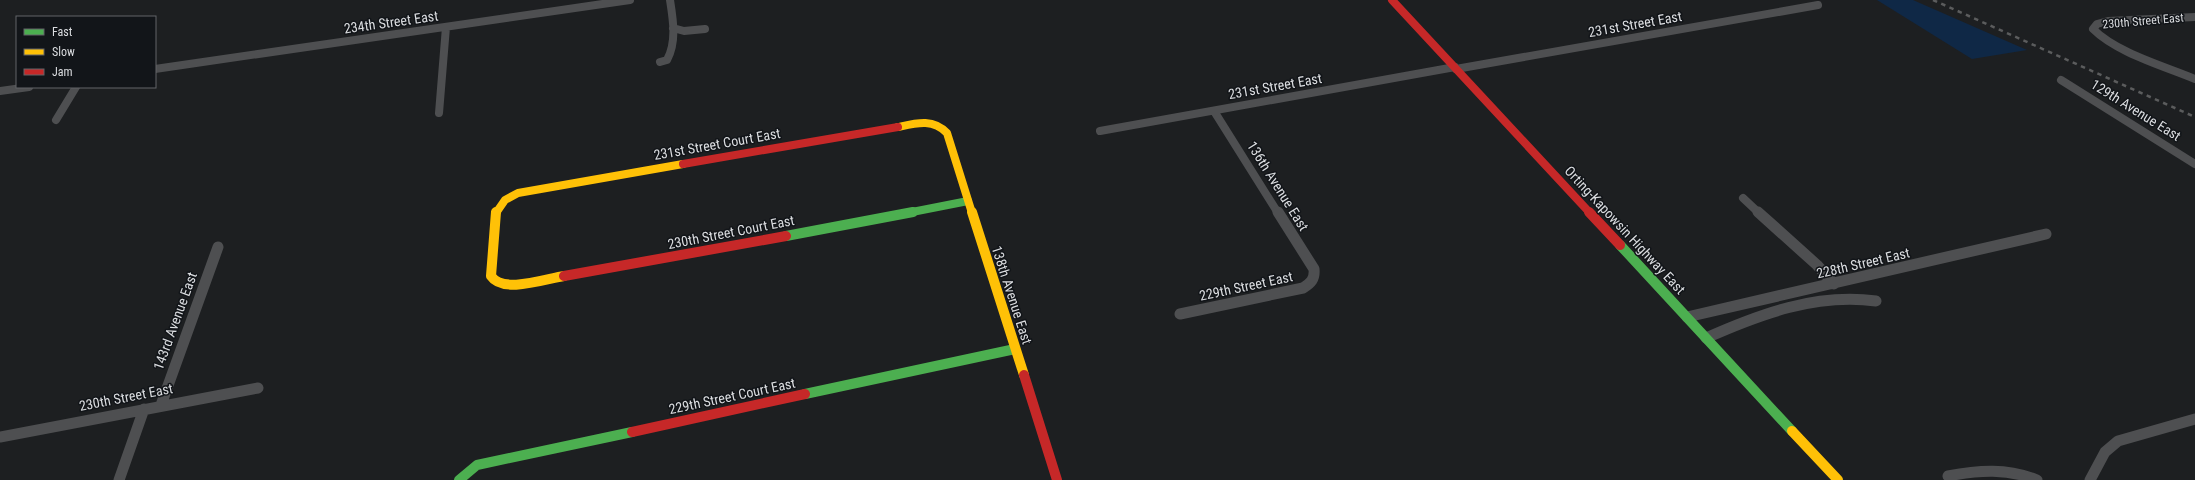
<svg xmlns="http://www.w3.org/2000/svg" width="2195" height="480" font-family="'Roboto Condensed',sans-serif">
<rect width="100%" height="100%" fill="#1d1f21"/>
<path fill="#0f2846" d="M1877,0H1913L2027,50L1972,59Z"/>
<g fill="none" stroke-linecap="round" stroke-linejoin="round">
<path stroke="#4e4f51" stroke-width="8" d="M2195,17L2108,21L2097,24L2093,29C2117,53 2164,66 2195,79
M673,28L684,31L705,29
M660,62L667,60C677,42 673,19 670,0
M155,69L630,0
M1456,69L1818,5
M2061,80L2195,164
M0,91L29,87
M1214,111L1278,213
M439,113L446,27
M56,120L76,87
M1100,131L1455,67
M1743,198L1759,213"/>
<path stroke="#4e4f51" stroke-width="11" d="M1758,212L1817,265L1834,284
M1180,314L1303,288C1311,283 1315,279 1314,269L1278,212
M1687,317L2046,234
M1706,338C1760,314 1816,293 1876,301
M161,405L218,247
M0,437L258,388
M1948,476C1979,470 2007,468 2037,480
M119,480L144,409
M2090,480L2105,452L2118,441L2195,419"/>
<path stroke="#4caf50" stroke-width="8" d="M907,213L968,201"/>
<path stroke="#4caf50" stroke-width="10" d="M786,236L913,212
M1620,245L1792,431
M805,394L1015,349
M459,480L477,465L632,432"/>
<path stroke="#ffc107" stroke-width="8" d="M898,127C916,123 933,118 947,133L972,213
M496,213L505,200L518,193L683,164"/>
<path stroke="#ffc107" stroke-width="10" d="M496,212L491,276C503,294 545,279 564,276
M972,212L1024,375
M1792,431L1838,480"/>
<path stroke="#c62828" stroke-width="8" d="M1392,0L1590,213
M683,164L898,127"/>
<path stroke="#c62828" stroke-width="10" d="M1589,212L1620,245
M564,276L786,236
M1024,375L1057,480
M632,432L805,394"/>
<path stroke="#5b5c5d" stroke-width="2.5" stroke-dasharray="4.5 4.5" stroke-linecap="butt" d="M1933,0L2195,117"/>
</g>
<g text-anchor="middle" stroke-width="3" stroke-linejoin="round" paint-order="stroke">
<g font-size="12" fill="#dbdde0" stroke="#121519">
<text transform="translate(2143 21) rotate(-5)" y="4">230th Street East</text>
</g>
<g font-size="14" fill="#dbdde0" stroke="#121519">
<text transform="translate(391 22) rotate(-8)" y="5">234th Street East</text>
<text transform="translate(1635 24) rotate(-10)" y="5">231st Street East</text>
<text transform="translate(1275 86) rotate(-10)" y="5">231st Street East</text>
<text transform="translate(2136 110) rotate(32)" y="5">129th Avenue East</text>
<text transform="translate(717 144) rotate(-10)" y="5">231st Street Court East</text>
<text transform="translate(1278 186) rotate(58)" y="5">136th Avenue East</text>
<text transform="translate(1625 230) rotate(47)" y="5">Orting-Kapowsin Highway East</text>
<text transform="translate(731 232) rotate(-11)" y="5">230th Street Court East</text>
<text transform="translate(1863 263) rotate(-13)" y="5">228th Street East</text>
<text transform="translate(1246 286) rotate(-12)" y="5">229th Street East</text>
<text transform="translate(1012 295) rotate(72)" y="5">138th Avenue East</text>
<text transform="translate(175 321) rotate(-70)" y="5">143rd Avenue East</text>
<text transform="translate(732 396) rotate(-12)" y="5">229th Street Court East</text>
<text transform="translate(126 397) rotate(-11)" y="5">230th Street East</text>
</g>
</g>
<rect x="16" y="16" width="140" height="72" fill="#121519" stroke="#626569"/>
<rect x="24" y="29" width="20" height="6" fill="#4caf50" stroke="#626569"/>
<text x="52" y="36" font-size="12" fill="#dbdde0">Fast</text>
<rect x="24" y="49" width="20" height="6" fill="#ffc107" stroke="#626569"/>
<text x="52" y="56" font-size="12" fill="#dbdde0">Slow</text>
<rect x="24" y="69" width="20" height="6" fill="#c62828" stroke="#626569"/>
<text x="52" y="76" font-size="12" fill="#dbdde0">Jam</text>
</svg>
